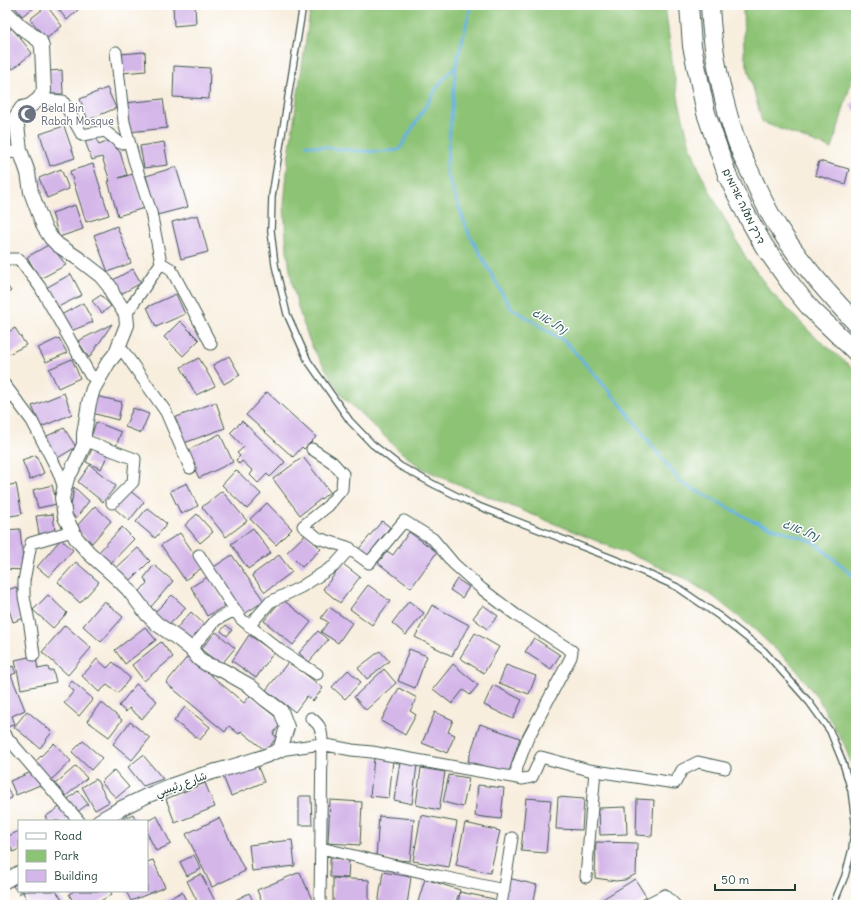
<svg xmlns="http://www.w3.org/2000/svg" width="861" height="910" font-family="Delius,'Playpen Sans Arabic','Playpen Sans Hebrew',sans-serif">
<rect width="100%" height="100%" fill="#fff"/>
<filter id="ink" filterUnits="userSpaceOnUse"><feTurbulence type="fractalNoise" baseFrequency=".025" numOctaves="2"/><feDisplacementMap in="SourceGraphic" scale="8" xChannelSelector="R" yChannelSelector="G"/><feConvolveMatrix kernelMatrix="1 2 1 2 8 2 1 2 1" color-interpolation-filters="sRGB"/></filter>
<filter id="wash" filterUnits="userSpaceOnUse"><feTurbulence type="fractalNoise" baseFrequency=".012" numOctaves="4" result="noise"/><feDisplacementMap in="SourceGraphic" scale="16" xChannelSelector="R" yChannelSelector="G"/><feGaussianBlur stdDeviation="0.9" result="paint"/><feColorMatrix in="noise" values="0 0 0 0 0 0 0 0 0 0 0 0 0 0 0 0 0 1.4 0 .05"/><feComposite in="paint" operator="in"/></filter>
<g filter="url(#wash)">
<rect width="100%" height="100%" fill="#f8eede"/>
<path fill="#8dc375" stroke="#568054" d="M311,5H665L673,69L680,106L689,142L701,174L717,205L746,258L772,293L811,333L856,371V777L844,744L819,700L794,667L754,629L714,597L684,578L648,562L443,478L420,467L401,452L343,397L311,345L299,311L292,282L287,251L284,206L288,161Z
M743,5H856V65L832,149L762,122L744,53Z"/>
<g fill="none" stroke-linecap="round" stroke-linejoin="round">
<path stroke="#66b3df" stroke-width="3" d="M471,5L456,66L446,172L469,234L510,307L566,342L623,407L680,482L753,521L814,542L856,578
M306,145C337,149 367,154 399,150L440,83L456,66"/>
</g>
<g id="blocks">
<path fill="#d4b6e9" d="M13,5H38L22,16Z
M55,5H75L78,10L67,20Z
M173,5H195L196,24L174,26Z
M47,6L62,26L46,39L30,19Z
M12,28L32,53L13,69L5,60V33Z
M145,52L146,71L122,73L120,54Z
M174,66L210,68L209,99L173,97Z
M62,70L63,94H50L49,71Z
M107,88L116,108L88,120L80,99Z
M163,99L167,128L129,132L125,103Z
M856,100V112L850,106Z
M64,126L75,158L50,166L40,134Z
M96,137L99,145L109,141L120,152L127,175L119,178L133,174L144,208L118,216L108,181H110L102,157L92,160L85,141Z
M164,142L168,165L144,168L140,146Z
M819,161L849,169L845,184L815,175Z
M93,164L109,215L86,222L70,171Z
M176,167L188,207L157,215L146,176Z
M61,169L69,189L47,198L39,178Z
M75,205L83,229L59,237L52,213Z
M198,215L208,252L181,259L172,222Z
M117,226L131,263L108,272L94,235Z
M50,244L66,265L40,279L27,257Z
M133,269L141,283L121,294L113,280Z
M71,274L82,295L54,309L44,289Z
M5,283L11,291L5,295Z
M176,294L185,314L156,327L147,307Z
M101,295L111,306L102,313L92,301Z
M83,303L93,322L71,331L61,315Z
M180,321L199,340L183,356L164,337Z
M112,324L89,358L78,341Z
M15,328L26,345L9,354L5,349V334Z
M59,338L67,353L46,362L38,348Z
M229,356L240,375L224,384L213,365Z
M199,358L215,386L196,395L181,367Z
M72,359L80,378L58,388L49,369Z
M267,392L316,437L304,449L302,447L293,457L246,415Z
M64,393L72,414L41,427L32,406Z
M96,396L122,402L118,420L92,413Z
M216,402L225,428L184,443L174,418Z
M133,408L149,414L141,433L125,427Z
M242,421L285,462L270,477L267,474L258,483L250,475L253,471L242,461L239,464L236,460L240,456L237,453L244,447L230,433Z
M96,422L121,432L116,447L91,437Z
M64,428L76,447L56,459L45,437Z
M220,434L233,462L199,478L186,451Z
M93,447L108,454L101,469L86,462Z
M36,455L44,473L30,480L22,460Z
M303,457L330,492L300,515L273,479Z
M90,465L116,486L103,502L78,482Z
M236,470L261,494L247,509L222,485Z
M187,483L198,506L181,514L170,491Z
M16,484L22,514L5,517V486Z
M52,485L57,504L38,508L33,490Z
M74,487L89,501L76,518L70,513Z
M129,490L144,502L129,521L114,508Z
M222,491L247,521L226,537L202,507Z
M267,503L292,529L276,545L250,519Z
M95,506L111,521L92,543L75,528Z
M147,508L167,524L155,538L136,522Z
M53,514L55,532L39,534L36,516Z
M197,514L213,532L200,543L185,525Z
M382,521L390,527L370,553L368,557L358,550Z
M122,527L134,539L109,565L97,554Z
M253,528L271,553L248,569L231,544Z
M20,529L24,570L5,569V530Z
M409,532L437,552L411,588L378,563L387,551L393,555Z
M180,533L203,567L185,580L161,545Z
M306,534L321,549L302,567L287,552Z
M61,539L73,550L49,577L37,567Z
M138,548L150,561L127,584L114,570Z
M232,555L264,601L243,615L211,569Z
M279,555L292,572L265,592L252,575Z
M76,562L99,582L80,603L58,582Z
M343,564L360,577L340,603L323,589Z
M154,565L173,581L150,608L136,596L147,583L144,578Z
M209,576L225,606L207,616L191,587Z
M457,579L469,587L462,598L450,590Z
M368,585L390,601L372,625L350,609Z
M16,587L27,617L13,622L5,598V591Z
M48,595L67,613L53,628L33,610Z
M172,595L186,608L168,626L154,613Z
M282,599L311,622L293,645L264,621Z
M104,601L123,617L101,642L83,626Z
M409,601L424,613L406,635L392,623Z
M432,605L469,625L452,656L415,637Z
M483,605L498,616L487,629L473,618Z
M329,607L352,623L338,643L321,632L328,622L321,618Z
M191,612L205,625L189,644L174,631Z
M65,625L91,648L68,675L42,652Z
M226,625L232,630L227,636L221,631Z
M145,627L156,640L125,664L115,650Z
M318,631L328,640L309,662L299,653Z
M216,632L235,648L221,665L201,649Z
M475,633L499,647L484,673L460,658Z
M249,635L274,652L256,678L232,661Z
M534,638L560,655L551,669L525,652Z
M161,642L173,657L144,681L132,665Z
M409,649L427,656L415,688L398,681Z
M380,651L389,661L367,679L358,668Z
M33,656L36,659L38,669L48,667L49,671L53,670L56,682L21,689L15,660Z
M188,656L244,703L250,696L282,722L273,734L277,737L266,751L241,731L239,734L229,726L225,732L166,683Z
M97,659L107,668L113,662L130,678L118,693L107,685L99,692L82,676Z
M289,661L323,688L313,701L307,696L295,712L266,690Z
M453,664L478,685L470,695L463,690L452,704L433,689Z
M506,665L536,676L529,694L499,683Z
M13,666L16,673L11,675L25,710L12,716L15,724L5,728V669Z
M384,669L396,683L366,710L354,697Z
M348,670L361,682L345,699L332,687Z
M72,681L93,699L79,716L64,703L74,691L68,686Z
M136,684L157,701L142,719L129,708L126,712L119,706Z
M493,685L522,700L513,719L484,705Z
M399,688L417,698L410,711L416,715L405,735L381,721Z
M101,702L122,720L109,737L87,721Z
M185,707L210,727L200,740L174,721Z
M27,711L52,732L40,748L14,727Z
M435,712L453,720L448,732L455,735L447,753L422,743Z
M130,722L150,738L132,760L113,744Z
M480,724L520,738L508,775L468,761Z
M83,741L102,758L91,770L72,752Z
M54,743L71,761L51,780L35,762Z
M143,755L163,779L143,786L128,767Z
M374,758L393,760L389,798L370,796Z
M255,760L264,782L231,796L222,774Z
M400,762L417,765L412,804L394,800Z
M76,766L87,778L66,796L55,784Z
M421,768L445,772L439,810L416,805Z
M114,770L129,787L116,798L101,782Z
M34,771L40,785L16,795L10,781Z
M449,775L469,778L463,807L443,802Z
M96,779L109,802L95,810L82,787Z
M205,783L215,807L175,823L166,799Z
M5,784L12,798L5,801Z
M478,785L504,788L501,819L475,816Z
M78,791L88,804L77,812L68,799Z
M299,796H311L312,825H299Z
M558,797L584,799L582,830L556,829Z
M526,798L551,800L546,853L521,851Z
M637,799L654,800L652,836L636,835Z
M330,800L362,802L360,845L328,843Z
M61,806L71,821H48L45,817Z
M626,807L627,834L600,835L599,808Z
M133,814L136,821H119Z
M421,815L457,822L449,867L413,861Z
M157,816L171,844L156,851L147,833V821Z
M379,816L414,819L410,861L376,858Z
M219,818L245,871L212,887L186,834Z
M465,823L500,831L490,873L456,865Z
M19,831V849L13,852L6,837Z
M292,840L295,866L252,871L249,845Z
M596,842L637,843L636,874L625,880L616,881L595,878Z
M5,851L10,860L5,862Z
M194,855L201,869L187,876L180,862Z
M330,858L349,859L348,878L330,877Z
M153,860L165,887L131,901L126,891H147V862Z
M300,872L312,900L299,905H263L257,890Z
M383,872L411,877L407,905H378Z
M201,874L215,901L207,905H199L187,881Z
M333,878L369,880V905H333Z
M508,878L537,885L533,905H502Z
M425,879L460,890L455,905H417Z
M635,879L647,898L636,905H593Z
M19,882V891H24L19,894L13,886Z
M26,891H56L66,905H31L23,893Z
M74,891H110L112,894L94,905H75L69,894Z
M182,892L188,905H163L162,902Z
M460,892L494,899L493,905H458Z
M249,893L255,905H226Z
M554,902L564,905H553Z"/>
</g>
</g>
<g filter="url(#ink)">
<use href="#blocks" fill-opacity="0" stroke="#40584e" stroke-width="1"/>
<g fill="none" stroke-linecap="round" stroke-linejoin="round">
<g stroke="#40584e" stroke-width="8">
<path id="service" d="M303,5L272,196L271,231L275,265L287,314L308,361L350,421L372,444L400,466L435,485L473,504L619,561L677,587L719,616L764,651L809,702L830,731L843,763L851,790L855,821L852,849L845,876L833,905"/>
</g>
<g stroke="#40584e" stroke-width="13">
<path id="minor" d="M116,52L124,122L134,160L151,212L161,263L126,314
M39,99L63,101L82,135L105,131L120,143L129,142
M5,151L22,154
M8,259H19L40,287L90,375L98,379
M161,263L171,269L211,344
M119,345L166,412L190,468
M5,385L32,421L58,471L64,488
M84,440L135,459L133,482L112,503
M312,449L332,462L343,474L342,489L328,506L303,526L318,538L347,547L369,563L404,521L433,539L454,564L482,589L516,615L572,651L571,657L527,740L517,767L516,778
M199,555L241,619L281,651L317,674
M249,626L270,602L301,587L334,566L350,548
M191,649L216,620L235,610
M34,655L30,626L24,597V581L31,543L72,531
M311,718C320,725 321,728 322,739L320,905
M5,735L79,821
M280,750L321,744L352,750L372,752L523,779L532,777L541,757L589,770L675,783L682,770L698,762L725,768
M321,848L438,876L504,890
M586,877L595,771
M501,905L512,838
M645,905L665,895L675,905"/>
</g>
<g stroke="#40584e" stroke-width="16">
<path id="tertiary" d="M5,11L21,27L40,41L42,47L44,91L39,99L30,106L22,108L16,117L20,150L28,173L31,192L44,227L51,238L58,245L79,259L101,276L110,287L113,295L126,314L127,325L119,345L116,353L108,363L93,389L89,403L84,434V445L72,470L67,478L62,498L65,517L76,538L89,553L117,578L128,589L147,614L157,624L180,640L191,649L199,659L208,665L222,670L250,686L265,699L281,711L287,727L280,750C254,762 226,768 199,776C164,787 130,802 99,821
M5,881L19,873"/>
</g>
<g stroke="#40584e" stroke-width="20">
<path id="trunk" d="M689,5L692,46L706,113L728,177L745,212L764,246L793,287L811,309L856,352
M710,5C712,51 723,107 740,150C744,161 750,171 754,181C761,196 768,212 778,227C800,262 827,293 856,323"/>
</g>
<use href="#service" stroke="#fff" stroke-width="5.5"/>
<use href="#minor" stroke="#fff" stroke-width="11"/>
<use href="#tertiary" stroke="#fff" stroke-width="14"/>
<use href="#trunk" stroke="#fff" stroke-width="18"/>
</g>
</g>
<defs>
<g id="mosque-disc" transform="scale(1)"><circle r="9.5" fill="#6b7280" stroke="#fff"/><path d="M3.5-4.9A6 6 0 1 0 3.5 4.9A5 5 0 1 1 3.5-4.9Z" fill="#fff"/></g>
</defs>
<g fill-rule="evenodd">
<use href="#mosque-disc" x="27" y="114"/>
</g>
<g text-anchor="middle" stroke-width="3" stroke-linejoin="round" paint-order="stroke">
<g font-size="11" fill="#5b616d" stroke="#fff" text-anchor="start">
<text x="41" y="112">Belal Bin<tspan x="41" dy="13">Rabah Mosque</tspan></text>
</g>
<g font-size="11" fill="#1f3d34" stroke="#fff">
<text transform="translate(744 206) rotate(64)" y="4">דרך מעלה אדומים</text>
<text transform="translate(181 784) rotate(-20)" y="4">شارع رئيسي</text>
</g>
<g font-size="12" font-style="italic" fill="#346067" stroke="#fff">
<text transform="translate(550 321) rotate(32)" y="4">נחל אוג</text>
<text transform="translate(801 530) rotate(23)" y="4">נחל אוג</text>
</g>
</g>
<rect width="861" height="910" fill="none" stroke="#fff" stroke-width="20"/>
<rect x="18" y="820" width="130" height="72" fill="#ffffff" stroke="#a5b1ae"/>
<rect x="26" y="833" width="20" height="6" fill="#ffffff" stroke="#a5b1ae"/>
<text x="54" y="840" font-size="12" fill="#1f3d34">Road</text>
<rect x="26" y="850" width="20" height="12" fill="#8dc375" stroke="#a5b1ae"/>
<text x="54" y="860" font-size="12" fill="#1f3d34">Park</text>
<rect x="26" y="870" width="20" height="12" fill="#d4b6e9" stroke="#a5b1ae"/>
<text x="54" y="880" font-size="12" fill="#1f3d34">Building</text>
<path d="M715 884v6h80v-6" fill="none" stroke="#1f3d34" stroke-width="2"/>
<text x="721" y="884" font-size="12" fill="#1f3d34" stroke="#ffffff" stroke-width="3" paint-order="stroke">50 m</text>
</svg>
